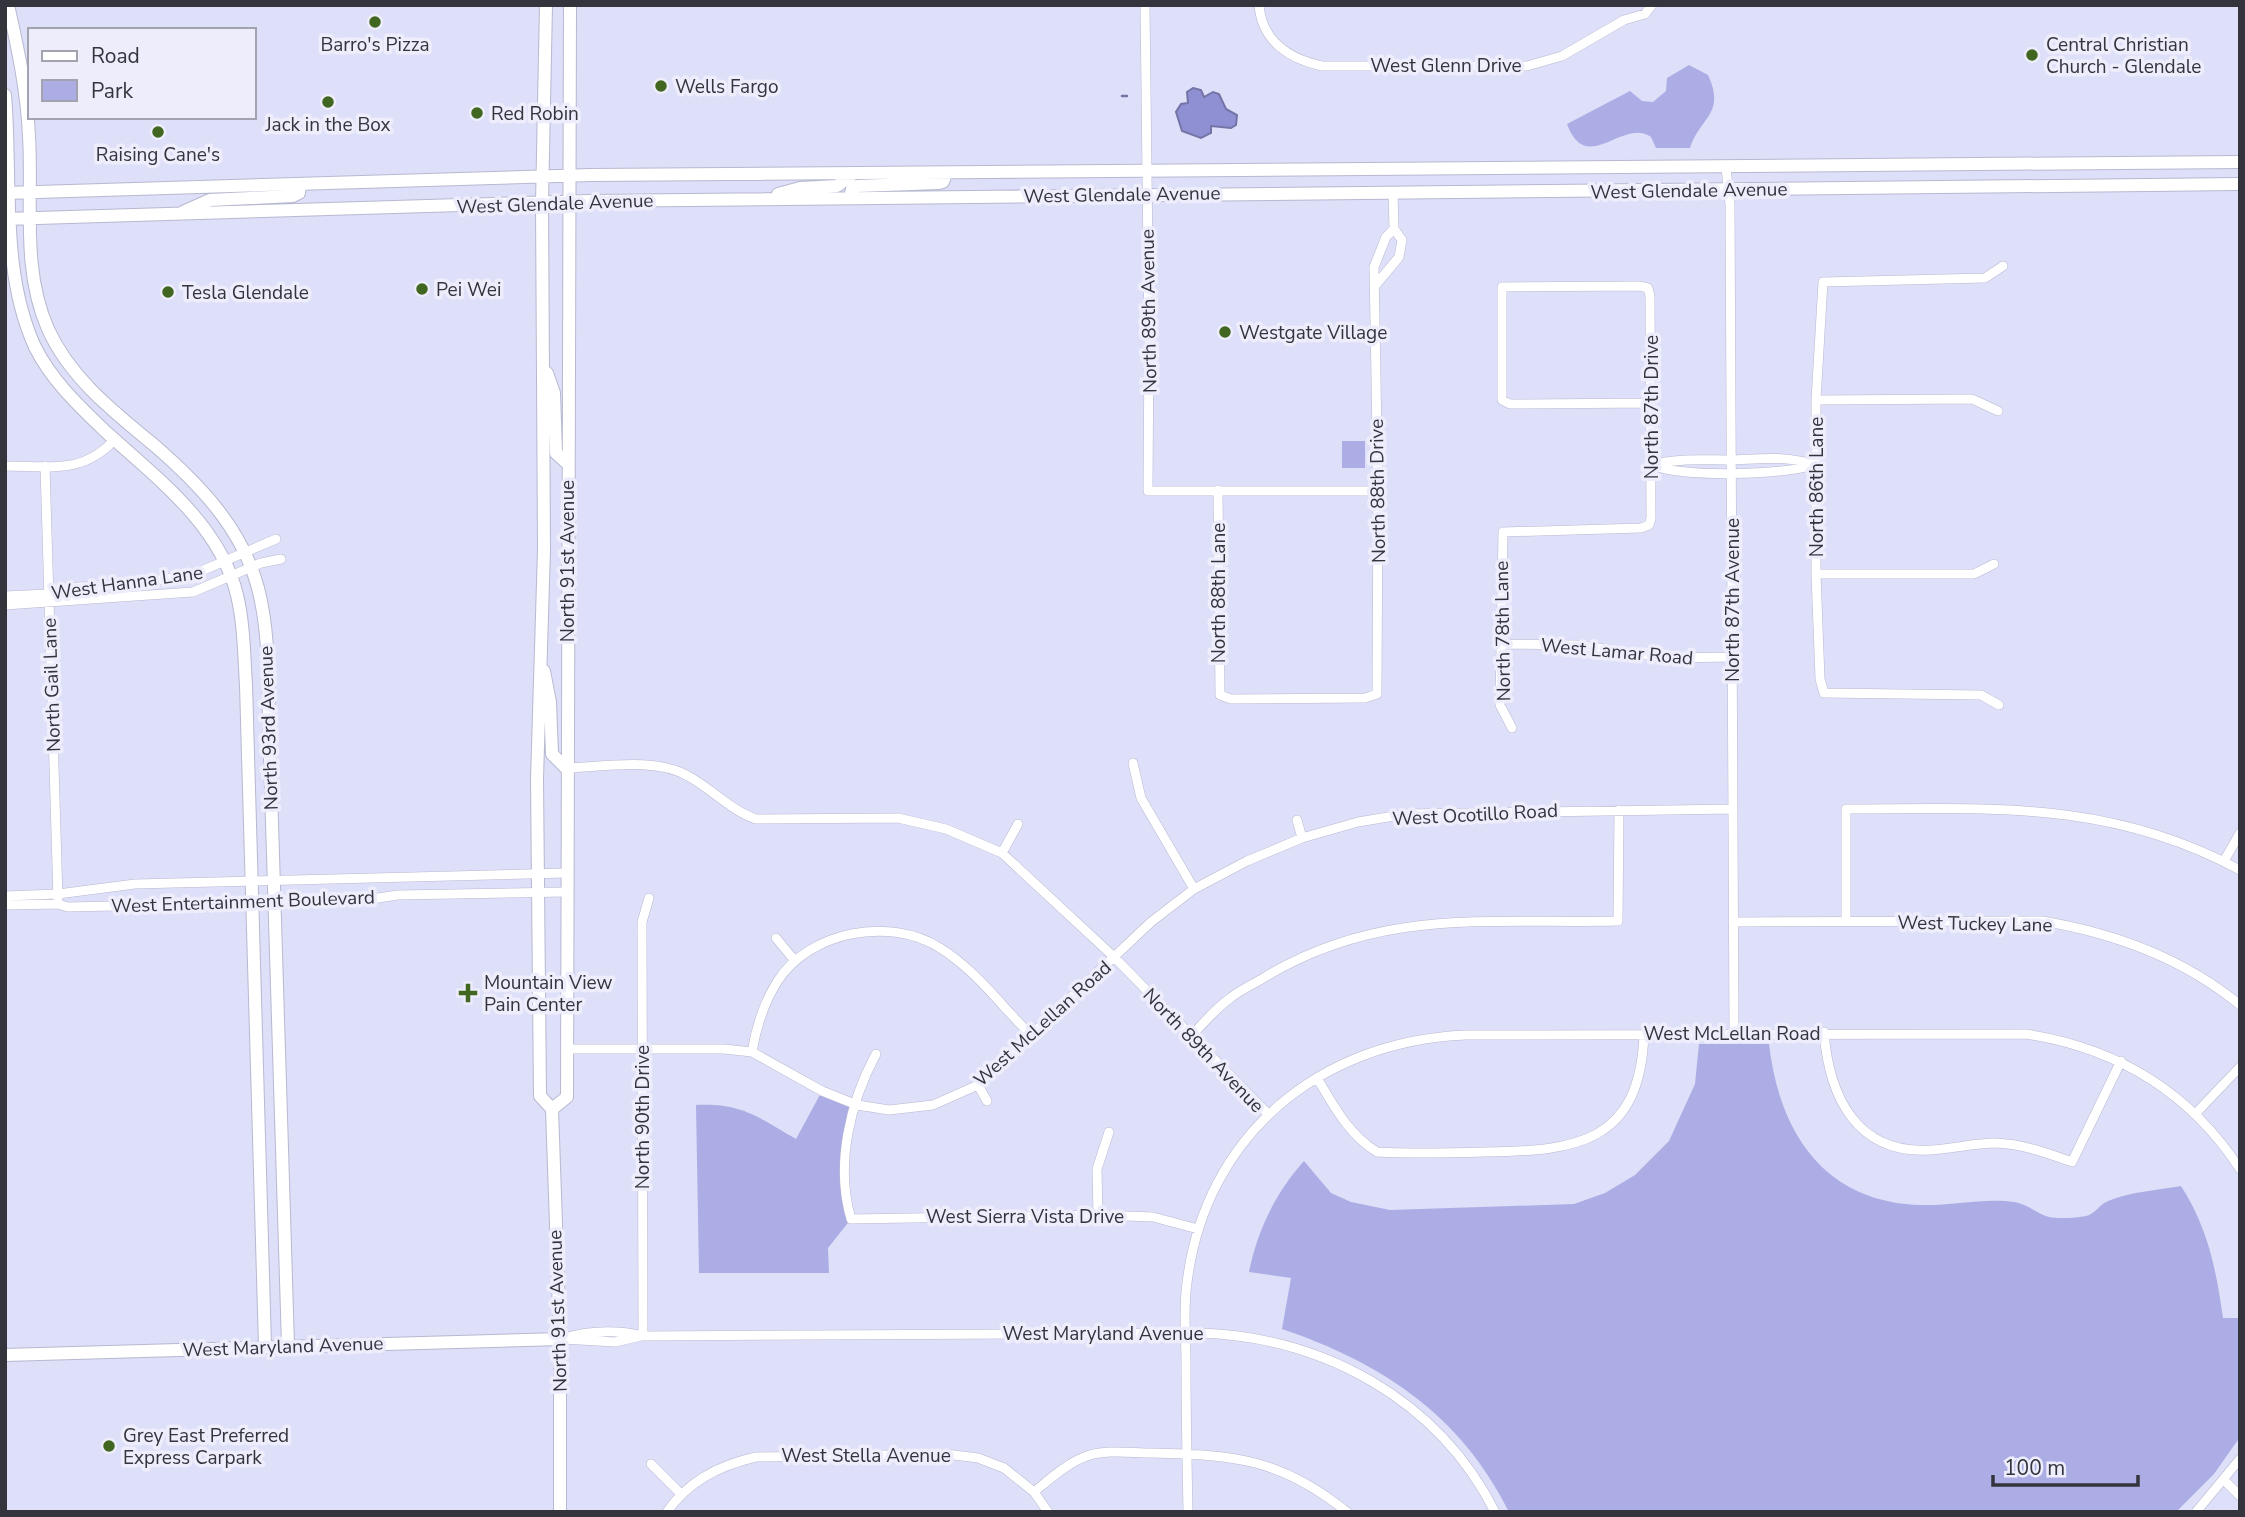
<svg xmlns="http://www.w3.org/2000/svg" width="2245" height="1517" font-family="'Nunito Sans',sans-serif">
<rect width="100%" height="100%" fill="#dedff8"/>
<path fill="#acade5" d="M1689,65L1708,75C1726,114 1700,117 1690,148H1656L1651,137C1623,117 1587,177 1567,124L1630,91L1642,101L1653,102L1666,91L1667,78Z
M1342,441H1365V468H1342Z
M1699,1044H1769C1779,1131 1823,1202 1920,1205C1948,1206 1977,1199 2005,1201C2028,1202 2034,1213 2049,1217C2058,1219 2077,1218 2086,1216C2095,1214 2100,1204 2108,1201C2129,1192 2158,1190 2181,1186C2208,1228 2216,1269 2223,1318H2240V1437L2214,1474L2176,1512H1509C1461,1415 1382,1363 1282,1329L1291,1278L1249,1272C1257,1231 1276,1192 1304,1161L1331,1193L1351,1202L1390,1210L1574,1204L1605,1193L1635,1175L1669,1141L1695,1084Z
M822,1091L857,1105L844,1157L851,1219L828,1248L829,1273H699L696,1105C743,1103 757,1117 796,1139Z"/>
<path fill="#8f8fd4" stroke="#7474a7" stroke-width="2" d="M1193,88L1201,90L1204,97L1213,92L1219,94L1226,109L1237,115L1236,125L1231,128L1211,126V133L1201,138L1182,131L1176,112L1181,104L1188,103L1187,92Z"/>
<g fill="none" stroke-linecap="round" stroke-linejoin="round">
<path stroke="#7474a7" stroke-width="2.5" d="M1122,96H1127"/>
<g stroke="#b7b9d0" stroke-width="10">
<path id="street" d="M1145,5L1149,340L1148,491H1378
M1259,5C1262,42 1290,59 1322,66H1527L1562,56L1624,20L1645,14L1652,5
M1726,168L1730,204L1734,1033
M1374,287L1399,257L1402,240L1394,229L1393,192
M1816,400L1972,399L1998,411
M1651,465C1677,458 1702,460 1729,460C1762,459 1783,455 1817,465
M1651,465C1688,478 1777,475 1815,465
M5,466C49,466 83,475 115,439
M45,466L58,899
M1218,490L1220,695L1231,699L1365,698L1377,694L1378,491L1374,267L1386,237L1394,229
M1816,574H1974L1994,564
M5,596L48,594L63,588L131,584L192,575L276,539
M5,605L193,592L261,563L281,559
M1501,644L1576,645L1668,658L1733,657
M1999,705L1981,695L1824,693L1820,679L1816,574V400L1823,282L1985,278L2003,266
M1512,728L1500,705L1503,532L1641,528L1649,525L1651,518L1650,296L1648,288L1639,286L1502,287V400L1510,404L1651,403
M1133,763L1141,798L1194,889
M566,768C603,767 655,757 688,776C712,789 730,810 756,819L898,818L946,829L1002,853L1114,957L1268,1114
M1297,820L1302,838
M1002,853L1018,824
M2224,861L2240,833
M5,896L58,894L135,884L566,873
M5,905L58,904L68,907L358,901L398,895L566,892
M1846,921V809C1989,809 2108,799 2240,870
M1733,922L2042,921C2114,933 2183,958 2240,1005
M776,938L795,961
M1824,1032C1829,1097 1857,1155 1931,1150C1952,1149 1974,1143 1995,1143C2023,1144 2047,1153 2072,1162L2121,1061
M1191,1036C1203,1024 1215,1009 1229,999C1240,990 1254,984 1265,977C1381,907 1490,924 1618,921L1619,810
M566,1049H724L752,1052L822,1091L857,1105L889,1110L933,1105L978,1085L1151,922L1194,889L1247,861L1302,838L1358,822L1406,814L1733,809
M752,1052C756,1028 764,1003 777,982C809,931 890,916 940,948C976,970 1002,1007 1032,1036
M876,1054C850,1102 835,1165 851,1219L1098,1215L1153,1217L1198,1229
M1317,1078C1334,1106 1348,1134 1377,1152C1413,1154 1449,1153 1485,1152C1577,1151 1640,1143 1644,1034
M978,1085L987,1101
M2196,1113L2240,1067
M1098,1215L1097,1169L1109,1132
M643,1336L642,922L649,898
M560,1339C587,1331 615,1329 643,1336L1200,1333C1323,1337 1438,1399 1495,1512
M562,1339L615,1342L641,1336
M651,1464L681,1494
M2224,1480L2240,1496
M1034,1492C1050,1479 1067,1463 1087,1456C1107,1449 1131,1453 1152,1453C1234,1455 1280,1458 1347,1512
M667,1512C688,1481 720,1465 756,1457L946,1454L978,1458L1004,1468L1034,1492L1048,1512
M1188,1512C1187,1462 1186,1413 1186,1363C1186,1337 1183,1309 1187,1283C1205,1135 1320,1041 1466,1035L2026,1034C2117,1048 2189,1091 2240,1169
M2196,1512L2240,1459"/>
</g>
<g stroke="#b7b9d0" stroke-width="14">
<path id="secondary" d="M8,5C18,49 27,91 29,136C33,200 21,268 48,329C70,378 114,412 154,445C199,484 242,528 258,588C272,641 267,703 270,757L288,1345
M546,5L542,203L544,550L537,779L540,1096L552,1109L560,1339V1512
M5,95C12,178 0,271 35,347C52,381 79,406 106,432C157,478 220,525 237,595C244,624 244,655 246,685L265,1346
M5,193L591,175L2240,162
M778,194L800,188L837,186L853,174
M850,198L852,189L857,186L939,183L943,182L946,174
M183,212L210,200L293,196L299,193L300,184
M5,219L589,201L2240,184
M547,373L554,393L556,453L567,463
M544,671L550,702L552,754L566,768
M552,1109L567,1097L570,5
M5,1355L560,1339"/>
</g>
<use href="#street" stroke="#fff" stroke-width="9"/>
<use href="#secondary" stroke="#fff" stroke-width="12"/>
</g>
<g fill="#406620" stroke="#ededfc" stroke-width="2.5">
<circle cx="375" cy="22" r="7"/>
<circle cx="2032" cy="55" r="7"/>
<circle cx="661" cy="86" r="7"/>
<circle cx="328" cy="102" r="7"/>
<circle cx="477" cy="113" r="7"/>
<circle cx="158" cy="132" r="7"/>
<circle cx="422" cy="289" r="7"/>
<circle cx="168" cy="292" r="7"/>
<circle cx="1225" cy="332" r="7"/>
<path d="M464.5 982.5h7v7h7v7h-7v7h-7v-7h-7v-7h7z"/>
<circle cx="109" cy="1446" r="7"/>
</g>
<g text-anchor="middle" stroke-width="7" stroke-linejoin="round" paint-order="stroke">
<g font-size="19" fill="#34343d" stroke="#ededfc" text-anchor="start">
<text x="375" y="51" text-anchor="middle">Barro's Pizza</text>
<text x="2046" y="51">Central Christian<tspan x="2046" dy="22">Church - Glendale</tspan></text>
<text x="675" y="93">Wells Fargo</text>
<text x="491" y="120">Red Robin</text>
<text x="328" y="131" text-anchor="middle">Jack in the Box</text>
<text x="158" y="161" text-anchor="middle">Raising Cane's</text>
<text x="436" y="296">Pei Wei</text>
<text x="182" y="299">Tesla Glendale</text>
<text x="1239" y="339">Westgate Village</text>
<text x="484" y="989">Mountain View<tspan x="484" dy="22">Pain Center</tspan></text>
<text x="123" y="1442">Grey East Preferred<tspan x="123" dy="22">Express Carpark</tspan></text>
</g>
<g font-size="19" fill="#34343d" stroke="#ededfc">
<text x="1446" y="72">West Glenn Drive</text>
<text transform="translate(1689 190) rotate(-1)" y="7">West Glendale Avenue</text>
<text transform="translate(1122 194) rotate(-1)" y="7">West Glendale Avenue</text>
<text transform="translate(555 203) rotate(-2)" y="7">West Glendale Avenue</text>
<text transform="translate(1148 311) rotate(-91)" y="7">North 89th Avenue</text>
<text transform="translate(1651 407) rotate(-90)" y="7">North 87th Drive</text>
<text transform="translate(1816 487) rotate(-90)" y="7">North 86th Lane</text>
<text transform="translate(1377 491) rotate(-91)" y="7">North 88th Drive</text>
<text transform="translate(567 561) rotate(-90)" y="7">North 91st Avenue</text>
<text transform="translate(127 582) rotate(-8)" y="7">West Hanna Lane</text>
<text transform="translate(1218 593) rotate(-90)" y="7">North 88th Lane</text>
<text transform="translate(1732 600) rotate(-90)" y="7">North 87th Avenue</text>
<text transform="translate(1502 631) rotate(-91)" y="7">North 78th Lane</text>
<text transform="translate(1617 651) rotate(5)" y="7">West Lamar Road</text>
<text transform="translate(51 685) rotate(-92)" y="7">North Gail Lane</text>
<text transform="translate(268 728) rotate(-92)" y="7">North 93rd Avenue</text>
<text transform="translate(1475 814) rotate(-3)" y="7">West Ocotillo Road</text>
<text transform="translate(243 901) rotate(-2)" y="7">West Entertainment Boulevard</text>
<text transform="translate(1975 923) rotate(1)" y="7">West Tuckey Lane</text>
<text transform="translate(1042 1023) rotate(-42)" y="7">West McLellan Road</text>
<text x="1732" y="1040">West McLellan Road</text>
<text transform="translate(1204 1050) rotate(46)" y="7">North 89th Avenue</text>
<text transform="translate(642 1117) rotate(-90)" y="7">North 90th Drive</text>
<text x="1025" y="1223">West Sierra Vista Drive</text>
<text transform="translate(557 1311) rotate(-92)" y="7">North 91st Avenue</text>
<text x="1103" y="1340">West Maryland Avenue</text>
<text transform="translate(283 1346) rotate(-2)" y="7">West Maryland Avenue</text>
<text x="866" y="1462">West Stella Avenue</text>
</g>
</g>
<rect width="2245" height="1517" fill="none" stroke="#34343d" stroke-width="14"/>
<rect x="28" y="28" width="228" height="91" fill="#ededfc" stroke="#a3a3b0" stroke-width="2"/>
<rect x="42" y="51" width="35" height="10" fill="#ffffff" stroke="#a3a3b0" stroke-width="2"/>
<text x="91" y="63" font-size="21" fill="#34343d">Road</text>
<rect x="42" y="80" width="35" height="21" fill="#acade5" stroke="#a3a3b0" stroke-width="2"/>
<text x="91" y="98" font-size="21" fill="#34343d">Park</text>
<path d="M1993 1475v10h145v-10" fill="none" stroke="#34343d" stroke-width="3.5"/>
<text x="2004" y="1475" font-size="21" fill="#34343d" stroke="#ededfc" stroke-width="5" paint-order="stroke">100 m</text>
</svg>
